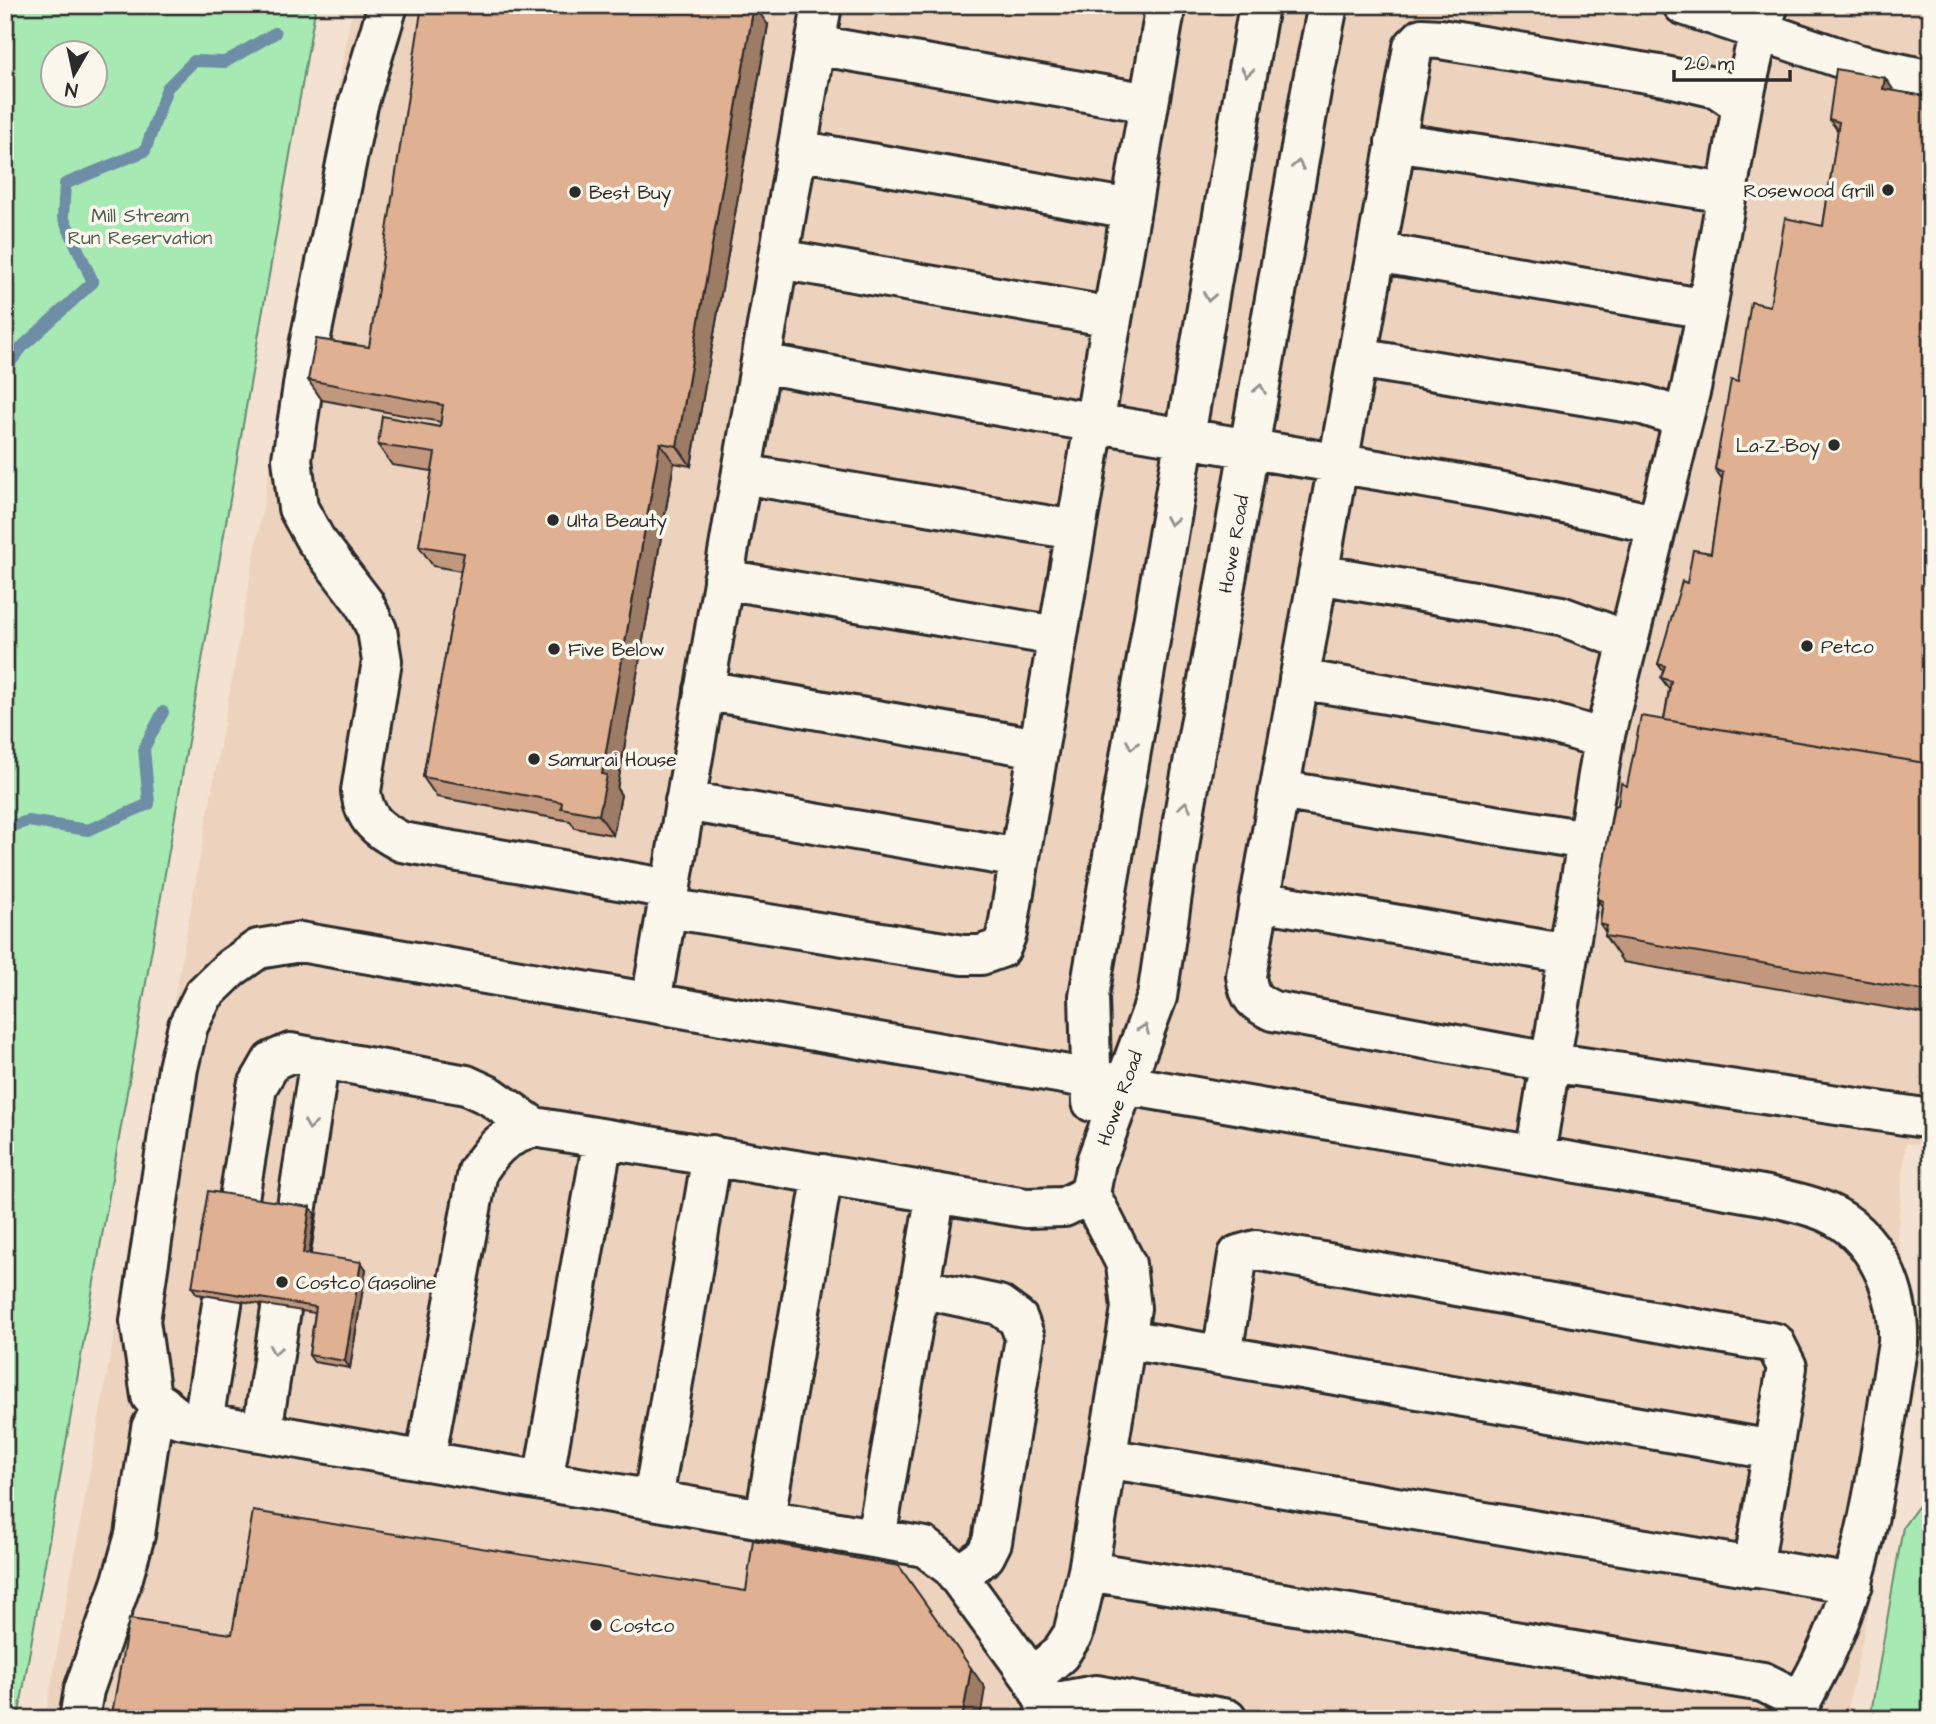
<svg xmlns="http://www.w3.org/2000/svg" width="1936" height="1724" font-family="'Architects Daughter',sans-serif">
<rect width="100%" height="100%" fill="#f3e2d1"/>
<filter id="ink" filterUnits="userSpaceOnUse"><feTurbulence type="fractalNoise" baseFrequency=".0143" numOctaves="2"/><feDisplacementMap in="SourceGraphic" scale="14" xChannelSelector="R" yChannelSelector="G"/><feConvolveMatrix kernelMatrix="1 2 1 2 8 2 1 2 1" color-interpolation-filters="sRGB"/></filter>
<g filter="url(#ink)">
<path fill="#edd3be" d="M353,5H1931V1147L1906,1143L1897,1236L1925,1337L1846,1719H45Z"/>
<path fill="#a7e9b3" stroke="#698a6f" stroke-width="2" fill-rule="evenodd" d="M5,5H316L18,1719H5ZM52,52H94V94H52Z
M1931,1489V1719H1870L1903,1527Z"/>
<g fill="none" stroke-linecap="round" stroke-linejoin="round">
<path stroke="#6e8da6" stroke-width="12" d="M5,369L23,346L93,282L63,217L65,184L145,151L167,88L194,61L225,62L275,33
M5,828L28,821L88,830L149,804L144,748L163,712"/>
<g stroke="#2b2b2b" stroke-width="44">
<path id="minor" d="M388,5L358,105L309,346L292,459L298,508L315,539L364,603L377,630L382,661L361,791C364,819 378,830 402,842L670,889
M1683,5L1858,64L1931,80
M815,45L1149,103
M1742,105L1717,88L1665,76L1440,39L1422,38L1413,47L1246,976C1249,998 1254,1002 1273,1011L1549,1062L1931,1119
M1395,142L1727,193
M797,150L1131,209
M1376,252L1707,309
M779,259L1112,317
M1357,358L1643,405L1683,418
M761,363C924,393 1087,422 1251,449C1387,472 1523,492 1657,525
M742,474L1075,530
M1318,574L1561,616L1628,641
M723,579L1056,636
M1299,679L1543,721L1604,739
M704,690L1038,748
M1279,790L1586,840
M685,801L1019,858
M1259,901L1568,954
M667,908L963,955H981L1001,948L1007,933L1164,16L1161,5
M651,1002L822,5
M1092,1102L1089,996L1259,5
M1535,1155L1604,739L1691,388L1707,309L1742,105L1759,31L1769,5
M919,1288L999,1305L1018,1319L1025,1338L992,1542L985,1556L957,1576
M1126,1339L1773,1450
M1222,1355L1238,1255L1256,1250L1775,1343L1787,1367L1753,1568
M203,1422L257,1087L272,1061L290,1053L466,1085L490,1096L534,1127L1026,1208L1064,1207L1090,1194L1096,1162L1157,997L1183,820L1237,518L1312,85L1328,5
M262,1432L320,1058
M1106,1458L1853,1584
M425,1461L478,1171C496,1144 503,1138 534,1127
M543,1481L603,1139
M653,1499L712,1155
M765,1518L823,1174
M876,1538L936,1193
M1088,1571L1763,1682L1801,1701
M1032,1678L1060,1654L1073,1634L1088,1571L1131,1308L1126,1264L1090,1194
M1046,1704L1096,1695L1227,1719
M79,1719L84,1690L122,1581L135,1535L151,1428L163,1405
M1044,1719L1046,1704L1032,1678L952,1568L925,1547L178,1418L151,1396L140,1321L178,1068L188,1026L204,994L231,968L258,949L300,942L1768,1196C1787,1200 1808,1204 1826,1212C1876,1234 1900,1291 1898,1343C1879,1456 1869,1574 1814,1677C1806,1691 1800,1706 1790,1719"/>
</g>
<use href="#minor" stroke="#fbf7ec" stroke-width="38"/>
</g>
<path fill="#c1977e" stroke="#2b2b2b" stroke-width="2" d="M768,25L691,466L674,463L617,789L621,795L613,835L575,828L570,821L437,797L423,777L461,571L433,566L419,546L432,471L392,465L378,445L440,427L441,422L322,400L308,380L369,347Z
M1885,78L1894,91L1931,97V1015L1623,962L1605,936L1606,933L1600,924L1602,906L1597,899L1618,805L1627,786L1664,720L1669,689L1661,678L1663,671L1658,664L1687,583L1711,553L1722,479L1715,469L1738,382L1770,306L1823,226L1838,131L1829,119Z
M310,1207L315,1214L309,1254L366,1269L350,1368L314,1362L309,1355L315,1313L197,1294L192,1287Z"/>
<path fill="#9d7b66" stroke="#2b2b2b" stroke-width="2" d="M754,5L768,25L691,466L677,446Z
M1885,78L1899,98L1883,89Z
M660,443L674,463L617,789L621,795L613,835L599,815L602,774Z
M1931,533V603L1921,589Z
M310,1207L315,1214L308,1260L303,1253Z
M361,1262L366,1269L350,1368L345,1361Z
M971,1668L985,1688L980,1719H962Z"/>
<path fill="#e0b092" stroke="#2b2b2b" stroke-width="2" d="M422,5H754L677,446L660,443L602,774L607,775L599,815L561,808L562,802L423,777L464,553L419,546L435,453L378,445L382,416L440,427L443,405L308,380L316,339L369,347Z
M1836,69L1885,78L1883,89L1931,97V533L1921,589L1931,591V764L1664,720L1671,681L1661,678L1665,666L1658,664L1682,581L1687,583L1693,550L1711,553L1723,473L1715,469L1731,380L1738,382L1751,302L1770,306L1785,218L1823,226L1839,122L1829,119Z
M1641,716L1931,764V992L1605,936L1607,926L1600,924L1603,901L1597,899L1614,806L1618,805L1621,783L1627,786Z
M208,1191L310,1207L303,1253L361,1262L345,1361L309,1355L316,1307L192,1287Z
M253,1511L746,1591L753,1540L899,1566L971,1668L962,1719H111L129,1619L232,1634Z"/>
<defs><path id="oneway-chevron" d="M-2-3.5L2.5 0L-2 3.5" fill="none" stroke-width="1.6" stroke-linecap="round" stroke-linejoin="round" transform="scale(1.75)"/></defs>
<g stroke="#93918c">
<use href="#oneway-chevron" transform="translate(1247 72) rotate(100)"/>
<use href="#oneway-chevron" transform="translate(1298 165) rotate(-80)"/>
<use href="#oneway-chevron" transform="translate(1209 297) rotate(100)"/>
<use href="#oneway-chevron" transform="translate(1260 389) rotate(-80)"/>
<use href="#oneway-chevron" transform="translate(1171 521) rotate(100)"/>
<use href="#oneway-chevron" transform="translate(1132 745) rotate(100)"/>
<use href="#oneway-chevron" transform="translate(1185 806) rotate(-80)"/>
<use href="#oneway-chevron" transform="translate(1144 1029) rotate(-69)"/>
<use href="#oneway-chevron" transform="translate(310 1125) rotate(99)"/>
<use href="#oneway-chevron" transform="translate(275 1350) rotate(99)"/>
</g>
</g>
<g fill="#2b2b2b" stroke="#fbf7ec" stroke-width="2.5">
<circle cx="1888" cy="190" r="7"/>
<circle cx="575" cy="192" r="7"/>
<circle cx="1834" cy="445" r="7"/>
<circle cx="553" cy="520" r="7"/>
<circle cx="1807" cy="646" r="7"/>
<circle cx="554" cy="649" r="7"/>
<circle cx="534" cy="759" r="7"/>
<circle cx="282" cy="1282" r="7"/>
<circle cx="596" cy="1625" r="7"/>
</g>
<g text-anchor="middle" stroke-width="7" stroke-linejoin="round" paint-order="stroke">
<g font-size="19" fill="#2b2b2b" stroke="#fbf7ec" text-anchor="start">
<text x="1874" y="197" text-anchor="end">Rosewood Grill</text>
<text x="589" y="199">Best Buy</text>
<text x="1820" y="452" text-anchor="end">La-Z-Boy</text>
<text x="567" y="527">Ulta Beauty</text>
<text x="1821" y="653">Petco</text>
<text x="568" y="656">Five Below</text>
<text x="548" y="766">Samurai House</text>
<text x="296" y="1289">Costco Gasoline</text>
<text x="610" y="1632">Costco</text>
</g>
<g font-size="19" fill="#4a5a4d" stroke="#fbf7ec">
<text x="140" y="222">Mill Stream<tspan x="140" dy="22">Run Reservation</tspan></text>
</g>
<g font-size="19" fill="#2b2b2b" stroke="#fbf7ec">
<text transform="translate(1233 544) rotate(-80)" y="7">Howe Road</text>
<text transform="translate(1119 1098) rotate(-70)" y="7">Howe Road</text>
</g>
</g>
<rect width="1936" height="1724" fill="none" stroke="#fbf7ec" stroke-width="28"/>
<rect x="14" y="14" width="1908" height="1696" fill="none" stroke="#2b2b2b" stroke-width="2.5" filter="url(#ink)"/>
<g transform="translate(74 74) rotate(189)"><circle r="33" fill="#fbf7ec" stroke="#a8a59f" stroke-width="2"/>
<path d="M0-5L12 26L0 18L-12 26Z" fill="#2b2b2b"/>
<text y="-10" font-size="19" font-weight="bold" text-anchor="middle" fill="#2b2b2b">N</text>
</g>
<path d="M1674 70v10h116v-10" fill="none" stroke="#2b2b2b" stroke-width="3.5"/>
<text x="1684" y="70" font-size="21" fill="#2b2b2b" stroke="#fbf7ec" stroke-width="5" paint-order="stroke">20 m</text>
</svg>
